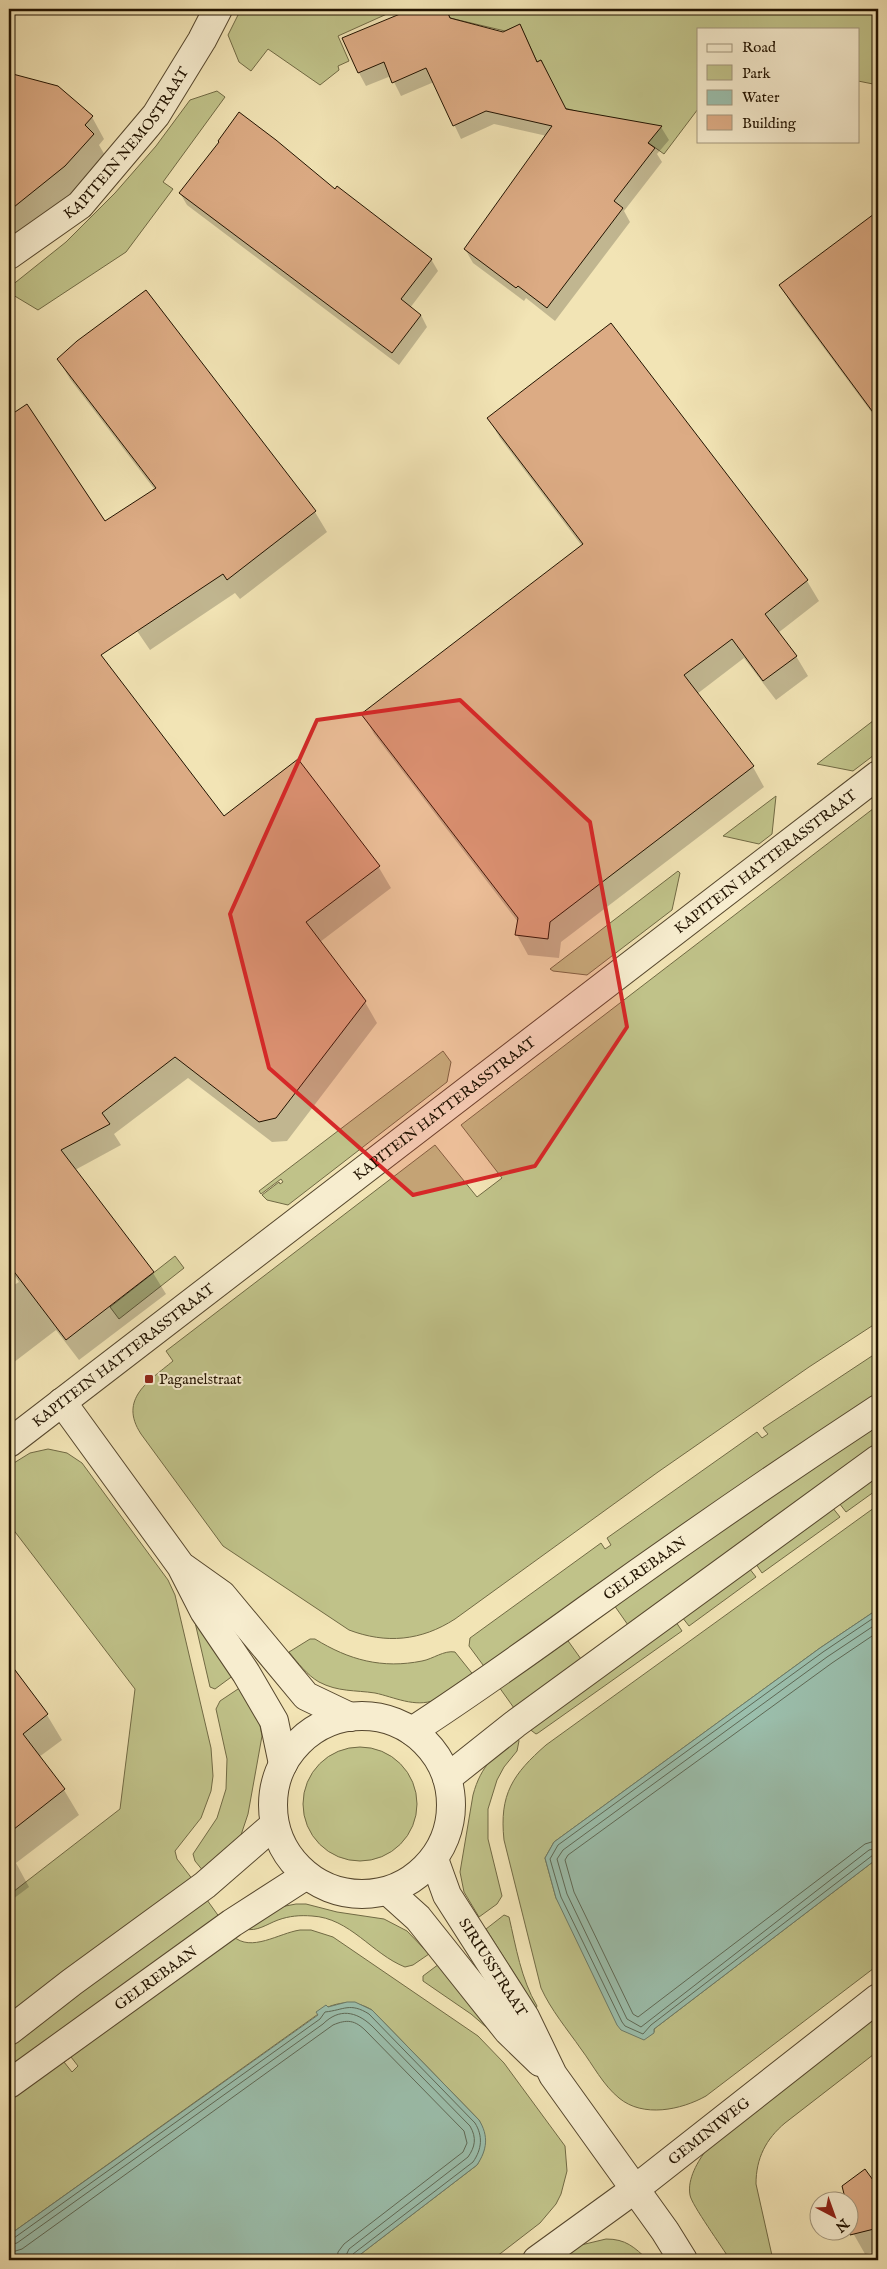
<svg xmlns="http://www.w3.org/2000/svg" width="887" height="2269" font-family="'IM FELL English',serif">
<rect width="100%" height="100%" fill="#f2e4b5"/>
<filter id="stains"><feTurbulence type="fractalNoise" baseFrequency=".004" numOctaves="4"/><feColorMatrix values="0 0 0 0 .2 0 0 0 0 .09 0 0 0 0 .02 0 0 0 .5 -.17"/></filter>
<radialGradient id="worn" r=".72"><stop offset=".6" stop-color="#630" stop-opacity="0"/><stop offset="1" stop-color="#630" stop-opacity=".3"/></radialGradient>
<path fill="#c0c289" stroke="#716a44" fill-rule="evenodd" d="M241,9H398L338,36L349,61L338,66L339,70L320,85L268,49L251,71L239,62L228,35Z
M446,9H878V85L858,81V29H698V109L664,154L622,124L561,107L541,60L537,62L520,25L505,31L450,18Z
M217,91L225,97L163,182L173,189L126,252L38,310L13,295L10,289L11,286L66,242L115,193L156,146L190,100Z
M878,717V752L853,771L817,764Z
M776,796L772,834L759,844L723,836Z
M878,805V1322L809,1367L658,1472L455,1619C421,1641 386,1644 349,1630L223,1546L141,1434C118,1399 149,1381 173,1361L166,1351L435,1145L477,1197L502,1178L461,1125Z
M678,871L680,873L672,910L587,975L553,971L550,969Z
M443,1051L451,1062L447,1082L288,1205L267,1200L262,1195L279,1182L280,1184L283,1182L281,1179L261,1194L259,1191Z
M175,1256L184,1268L119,1319L110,1307Z
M878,1352V1396L486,1669L469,1646L470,1638L601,1543L605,1549L611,1545L607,1538L757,1432L762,1438L768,1434L763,1428Z
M878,1422V1445L628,1625L614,1605Z
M48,1449L67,1453L82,1463L168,1580L175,1595L211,1748L213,1776L211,1791L201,1818L175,1851L177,1859L193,1880L9,2016V1895L120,1809L135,1689L9,1524V1466L30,1453Z
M878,1474V1489L846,1512L839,1503Z
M878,1505V1609L820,1648L554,1842L545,1858L556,1898L642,2038L654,2032V2029L878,1858V1965L706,2096C681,2110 643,2118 619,2098C603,2085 593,2065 581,2049C567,2029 551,2010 541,1988L504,1840C499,1794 513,1774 546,1745Z
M832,1507L840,1517L762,1573L756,1564Z
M749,1568L756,1577L689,1626L682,1617Z
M194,1618L234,1675L215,1689L210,1687Z
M676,1622L682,1631L538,1733L536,1734L528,1728Z
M566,1638L581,1659L514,1708L499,1687Z
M310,1639H315C349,1660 382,1669 422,1661C433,1659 444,1650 455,1652L475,1677C462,1685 449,1695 435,1700C415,1708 394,1697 375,1693C355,1690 338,1692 319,1682C307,1675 298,1663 289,1652Z
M241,1687L258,1715L262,1736L248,1814L241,1835L234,1845L204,1872L195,1861L193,1854L217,1818L226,1789L227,1759L216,1709L220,1701Z
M517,1736L519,1741L517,1751L504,1767L497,1780L488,1809V1839L502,1896L497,1904L479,1917L464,1892L460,1872L473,1795C481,1765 495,1755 517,1736Z
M303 1804a57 57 0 1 1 114 0a57 57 0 1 1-114 0Z
M207,1900L220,1918L9,2071V2048L57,2010Z
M296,1904H306L337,1912L384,1919L407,1931L429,1954L413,1965L405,1967C372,1954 350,1918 312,1916C300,1915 289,1916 278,1920C267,1924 257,1932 245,1929L275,1908Z
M504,1915L509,1917C516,1947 521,1979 537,2006L536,2008L486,1929Z
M300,1930H311L333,1937L478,2036L504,2063L565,2146L567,2171L561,2194L556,2204L540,2223L492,2260H353L477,2165C487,2148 487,2138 479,2120L372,2010C357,2001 343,2001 328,2007L9,2235V2098L233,1936C251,1953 279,1933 300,1930ZM71,2057L78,2066L72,2072L64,2062Z
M439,1964L493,2033L471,2014L423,1981V1976Z
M878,2014V2051L785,2123C766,2139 756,2158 756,2184L773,2260H730C723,2248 691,2204 690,2195C687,2179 698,2161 707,2149Z
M606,2239C626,2239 634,2247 648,2260H559L581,2245Z"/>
<path fill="#9bbfad" stroke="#6b7a68" d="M878,1609V1858L654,2029V2033L644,2040L621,2030L617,2025L556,1898L545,1858L554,1842L820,1648Z
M347,2002H355L372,2010L479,2120C489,2136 487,2150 477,2165L353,2260H9V2235L318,2015L316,2012L326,2005L328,2007Z"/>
<path fill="#0003" d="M416,9H446L451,19L503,34L519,26L538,63L566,110L661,127L669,140L657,154L662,162L624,211L630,222L555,321L526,298L524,301L473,263L465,249L547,136L494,124L461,139L434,82L401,96L391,76L366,86L359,73L344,39Z
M12,75L92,117L104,139L99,145L106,157L78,188L9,241V85Z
M180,193L431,259L438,271L410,308L421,315L427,327L399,365L187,205Z
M878,213V421L792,305L780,285Z
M146,291L315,512L327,532L240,599L235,593L150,650L137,631L9,715V417L27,405L104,523L155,490L70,379L58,359Z
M611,324L807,581L819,601L778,633L796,656L808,676L776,700L744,658L697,694L753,767L764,787L561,942L559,958L528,955L517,935L518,922L374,734L363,714L582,546L500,438L488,418Z
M113,673L224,818L378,866L391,888L320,942L365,1002L377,1023L287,1141L272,1142L188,1078L114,1134L121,1145L75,1170L153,1273L166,1294L79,1360L56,1330L9,1366V1288L19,1282L9,1268V754Z
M9,1664L47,1715L62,1740L39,1757L64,1790L79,1815L16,1863L29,1887L9,1902Z
M864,2171L878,2189V2251L865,2254L853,2233L850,2217V2202Z"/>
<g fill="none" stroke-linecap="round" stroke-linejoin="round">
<path stroke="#5e6956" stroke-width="1" d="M878,1615L823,1652L558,1845L550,1859L561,1897L622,2022L625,2026L643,2034L651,2025L873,1855L878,1854
M878,1623L827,1657L563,1850L557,1859L567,1894L627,2019L641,2027L869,1850L878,1848
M878,1632L832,1663L568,1855L565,1860L574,1892L633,2014L638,2017L865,1844L878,1840
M9,2239L14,2238L320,2019L325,2012C344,2010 350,2002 369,2014L475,2123C483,2136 482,2149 473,2162L353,2254L351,2260
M9,2245L17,2243L323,2024C339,2008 356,2011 372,2026L470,2126C477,2138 475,2147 468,2157L349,2249L344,2260
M9,2253L22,2249L333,2025C347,2019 355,2020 366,2031L464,2131L467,2143L463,2152L344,2244L338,2252L337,2260"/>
</g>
<path fill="#dcab84" stroke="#221300" d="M412,9H446L450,18L503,32L520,24L537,62L541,60L566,109L662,126L648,143L655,148L614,201L623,208L547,308L518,286L516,288L464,249L552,126L486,111L453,126L426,68L392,83L384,62L358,73L342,38Z
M9,73L58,86L93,116L85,125L94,134L65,166L9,211Z
M239,112L276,140L335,189L337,186L432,259L401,299L421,315L392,353L179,193L219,142L218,141Z
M878,211V419L779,285Z
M146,290L316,511L227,580L223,574L101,655L224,816L298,759L380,866L306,922L366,1001L276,1118L259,1122L175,1057L102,1113L110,1124L61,1150L154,1272L66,1340L9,1265V416L27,404L105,521L156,488L57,359L77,341Z
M611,323L808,580L765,614L797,656L763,681L732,639L684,675L754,766L550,922L548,939L515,935L518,918L361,714L583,544L487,418Z
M9,1662L48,1714L23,1734L65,1789L9,1833Z
M865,2169L878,2187V2228L850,2235V2202H846L842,2186Z"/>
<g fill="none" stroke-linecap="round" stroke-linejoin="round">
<g stroke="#56472d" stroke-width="30">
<g id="minor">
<path id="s1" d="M9,255L80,205L156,115L202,40L218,9"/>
<path d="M62,1402L181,1566L204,1611L246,1673L274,1721L283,1764"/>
<path id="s2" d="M9,1443L878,775"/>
<path d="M184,1568L222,1595L306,1696L350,1717"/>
<path id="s3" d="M434,1859L447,1895L525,2017L553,2075L665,2231L683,2260"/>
<path d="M388,1891L418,1918L508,2031L540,2062"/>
<path id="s4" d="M537,2260L635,2189L878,1998"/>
</g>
</g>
<g stroke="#56472d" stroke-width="30">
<g id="tertiary">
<circle cx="362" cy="1805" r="89"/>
<path id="s5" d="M412,1731C472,1692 528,1652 586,1610C682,1541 779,1474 878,1409"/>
<path d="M447,1778L515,1724L878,1459"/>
<path d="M9,2031L72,1982L205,1885L274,1825"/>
<path id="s6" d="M9,2084L232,1923L305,1876"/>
</g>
</g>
<use href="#minor" stroke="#f7edcf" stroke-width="28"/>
<use href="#tertiary" stroke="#f7edcf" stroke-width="28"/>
</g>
<path fill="#d62828" fill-opacity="0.2" stroke="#d62828" stroke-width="4" stroke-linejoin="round" d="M460,700L590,822L627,1027L535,1166L413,1195L269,1068L230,914L317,720Z"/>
<rect fill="#8f2418" stroke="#f7edcf" stroke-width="2" x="144" y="1374" width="10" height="10" rx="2.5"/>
<g text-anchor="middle" stroke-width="4" stroke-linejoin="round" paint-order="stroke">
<g font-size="15" fill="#221300" stroke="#f7edcf">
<text dy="5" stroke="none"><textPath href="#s1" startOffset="164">KAPITEIN NEMOSTRAAT</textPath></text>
<text dy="5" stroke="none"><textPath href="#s2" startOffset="954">KAPITEIN HATTERASSTRAAT</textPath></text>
<text dy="5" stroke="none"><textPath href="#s2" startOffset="549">KAPITEIN HATTERASSTRAAT</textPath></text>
<text dy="5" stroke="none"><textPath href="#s2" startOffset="144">KAPITEIN HATTERASSTRAAT</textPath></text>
<text dy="5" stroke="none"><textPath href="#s5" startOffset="284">GELREBAAN</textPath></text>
<text dy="5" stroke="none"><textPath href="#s3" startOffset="124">SIRIUSSTRAAT</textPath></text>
<text dy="5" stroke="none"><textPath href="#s6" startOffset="181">GELREBAAN</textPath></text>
<text dy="5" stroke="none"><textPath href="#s4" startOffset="215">GEMINIWEG</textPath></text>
</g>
<g font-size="15" fill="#221300" stroke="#f7edcf" text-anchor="start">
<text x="159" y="1384">Paganelstraat</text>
</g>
</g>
<rect width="887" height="2269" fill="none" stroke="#f2e4b5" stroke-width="30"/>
<rect x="10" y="10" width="867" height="2249" fill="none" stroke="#221300" stroke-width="2.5"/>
<rect x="15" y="15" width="857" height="2239" fill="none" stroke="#221300"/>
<rect x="697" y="28" width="162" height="115" fill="#f7edcf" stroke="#a2967c"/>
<rect x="707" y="44" width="25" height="8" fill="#f7edcf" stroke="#a2967c"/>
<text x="742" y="52" font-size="15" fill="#221300">Road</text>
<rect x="707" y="65" width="25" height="15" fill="#c0c289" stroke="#a2967c"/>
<text x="742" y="78" font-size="15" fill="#221300">Park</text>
<rect x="707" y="90" width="25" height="15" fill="#9bbfad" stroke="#a2967c"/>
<text x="742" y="102" font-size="15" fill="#221300">Water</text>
<rect x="707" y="115" width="25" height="15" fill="#dcab84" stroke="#a2967c"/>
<text x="742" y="128" font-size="15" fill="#221300">Building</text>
<g transform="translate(834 2216) rotate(139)"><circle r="24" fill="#f7edcf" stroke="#a2967c"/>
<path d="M0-4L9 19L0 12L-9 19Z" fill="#8f2418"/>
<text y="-8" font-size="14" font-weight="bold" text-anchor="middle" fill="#221300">N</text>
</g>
<rect width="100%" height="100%" filter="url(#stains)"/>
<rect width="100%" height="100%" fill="url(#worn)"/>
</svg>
